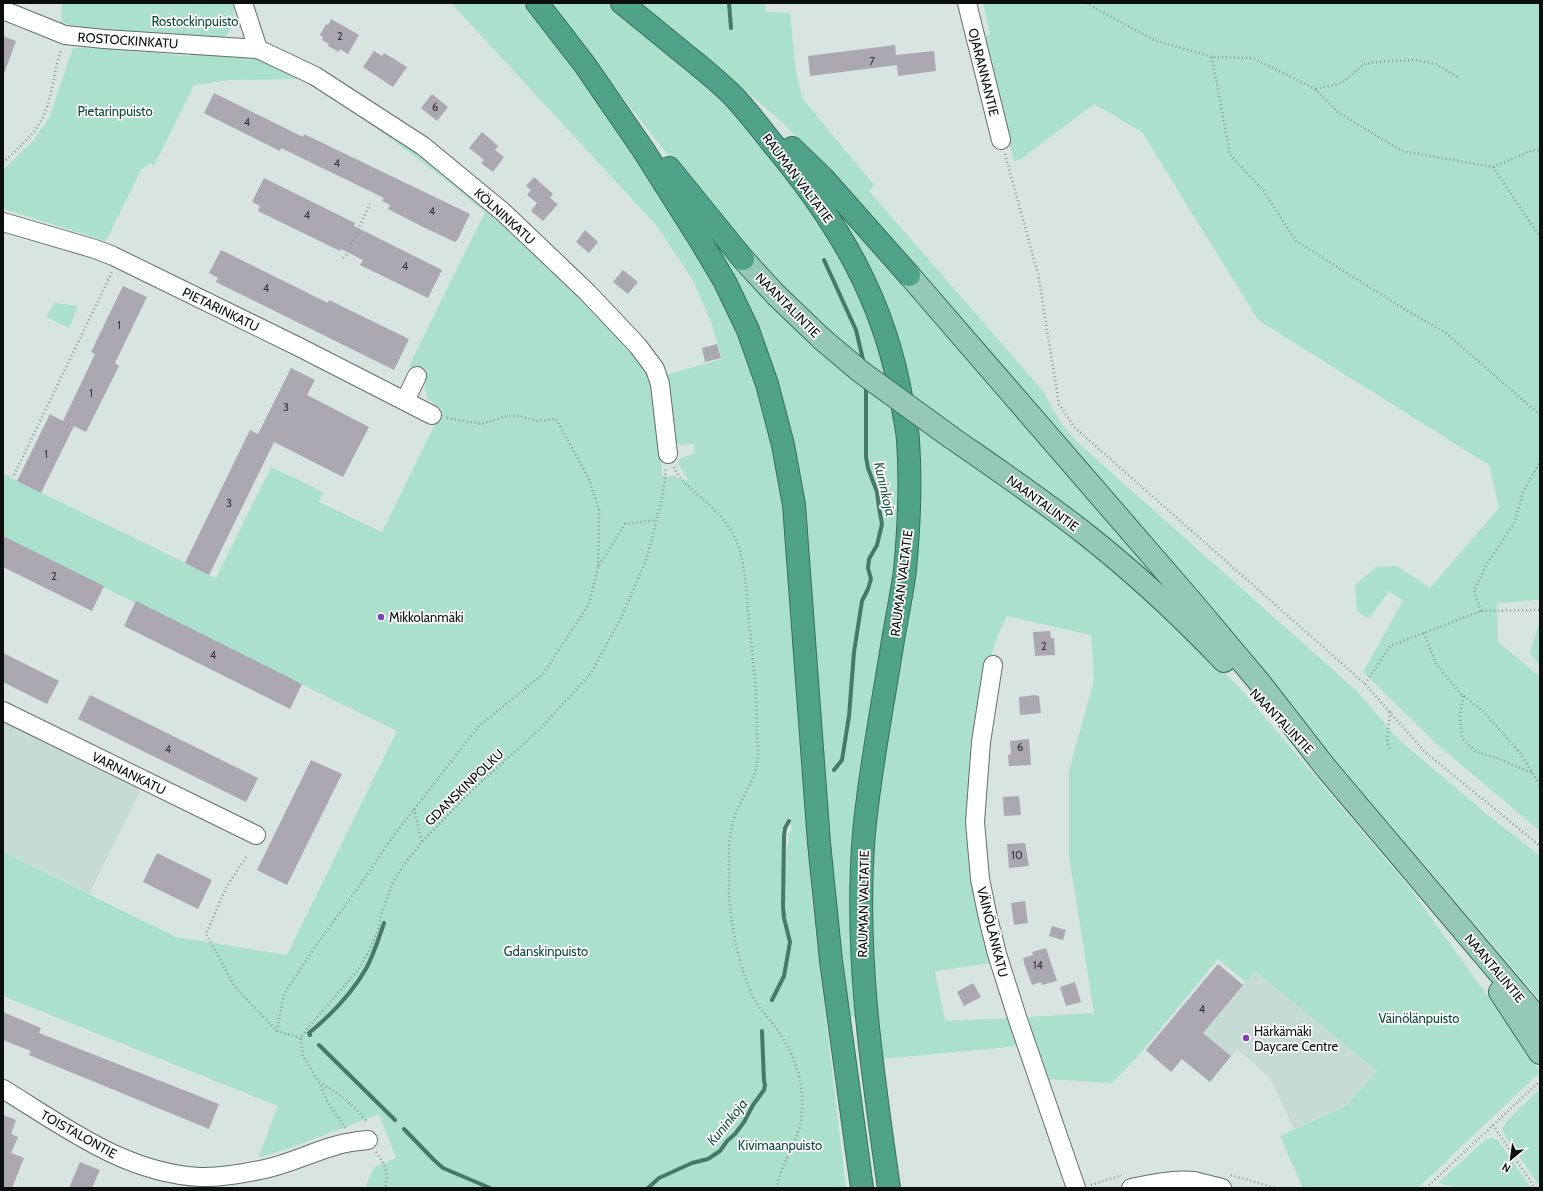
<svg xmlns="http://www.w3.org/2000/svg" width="1543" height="1191" font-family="Cabin,sans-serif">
<rect width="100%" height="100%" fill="#d7e4df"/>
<path fill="#c6dbd3" d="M3,721L141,789L89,894L3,852Z
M1218,964L1243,985L1255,971L1377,1071L1346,1106L1294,1129L1272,1082L1264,1072L1237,1049L1210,1082L1182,1059L1171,1072L1146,1051Z"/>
<path fill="#abe0cd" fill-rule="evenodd" d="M62,3H233L235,22L226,36L211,40L82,29L61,22Z
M451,3H524L568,60L655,188L689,243L722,301L756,379L770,431L783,497L812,903L846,1188H365L374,1167L396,1158L379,1114L290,1148L258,1158L278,1106L3,996V852L176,937L287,955L397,731L3,538V474L216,578L271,467L323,492L319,502L382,532L442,410L427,398L424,382L425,374L409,366L485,212L441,176L395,142L349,109L300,79L230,80L194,85L154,166L151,163L141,170L106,241L3,209V170L33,141L49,118L73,48L98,47L188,56L194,53L226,55L275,62L399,137L474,195L647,362L659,419L662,476H675L677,478L688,480L678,463L679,459L695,453L694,444L680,445L671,439L662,376L722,359L711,322L693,280L657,226ZM790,817L792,829L788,834L789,838L786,852L788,873L782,830L784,824Z
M549,3H609L706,83L757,134L845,257L894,386L796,304L717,218Z
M640,3H765L766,12L790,13L796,73L803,99L874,185L869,191L1043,391L1060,422L1075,440L1358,692L1397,738L1489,816L1540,856V1000L1336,761L1056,429L859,201L782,122L676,31Z
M983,3H1540V600L1497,603L1498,642L1540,677V831L1439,746L1363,672L1403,601L1389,591L1369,619L1357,611L1355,585L1376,567L1397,566L1430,588L1499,508L1489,465L1258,320L1142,132L1094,104L1021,159L1014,161L982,39L990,34Z
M818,183L1183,606L912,399Z
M710,233L891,404L900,437V525L881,652L854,897L852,962L855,1017L847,1018L828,854L805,515L708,236Z
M55,303L78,306L69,328L46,317Z
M915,426L948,445L1081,543L1177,626L1240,688L1409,887L1510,1027L1540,1072L1418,1188H1303L1280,1136L1346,1106L1377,1071L1255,971L1246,982L1218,959L1139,1055L1112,1083L1043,1079L1028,1017L1094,1013L1069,856V771L1094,680L1091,635L1007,616L998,635L992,653L973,783L991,963L935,971L945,1021L1010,1018L1019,1046L882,1059L871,917V845Z
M1538,626H1540V666L1530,653Z
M1540,1089V1187L1505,1136L1502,1129L1507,1121Z
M1492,1138L1498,1140L1531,1188H1458L1438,1183L1486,1139Z"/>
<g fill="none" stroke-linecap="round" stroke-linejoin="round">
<path stroke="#487968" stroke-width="4" d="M729,3L731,28
M824,260L856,330L864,364
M834,770L842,760L849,716L854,652L862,601L868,589L871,579L868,568L869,559L877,545L882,524L879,508L877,492L868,468L866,457V384
M772,1000L784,976L790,942L784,918L783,906L784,836L785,828L789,821
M310,1035L309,1033C331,1015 353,992 367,967C374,953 379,938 384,923
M319,1045L395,1120
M404,1129L434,1160L443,1168L490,1188
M648,1188L659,1178L692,1163L708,1159L720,1151L727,1141L735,1134L744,1122L753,1105L764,1090L765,1085L764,1081L762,1031"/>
</g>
<path fill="#aca8b2" d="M331,19L359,35L348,54L340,49L339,52L328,46L329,44L322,40L323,37L320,35L326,24L328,25Z
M3,36L16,41L4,74H3Z
M895,45L896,55L934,51L936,71L898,76L897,65L810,76L808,56Z
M374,51L382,56L384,53L407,67L393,87L363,67Z
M214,93L303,137L304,134L470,214L458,239L455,242L425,228L388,209L390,205L382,201L384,198L281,148L280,151L204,113Z
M432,94L448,107L437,121L421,108Z
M482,132L498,146L495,150L504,157L493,172L481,163L484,160L469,148Z
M534,177L553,194L550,198L558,204L543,221L531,211L537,203L527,195L531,190L526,186Z
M264,178L355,223L354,226L442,270L428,298L360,265L363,260L341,249L340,251L258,211L260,206L252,202Z
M585,230L598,242L589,253L576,242Z
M221,250L328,303L329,300L409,339L394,370L216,282L218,278L209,273Z
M623,270L638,282L628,294L613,282Z
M123,286L147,297L115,363L119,366L86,432L74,426L41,493L17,481L50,414L63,421L95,354L91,352Z
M717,344L721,358L705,362L702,348Z
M291,368L315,380L307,395L369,427L343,477L274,442L209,575L185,563L250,430L258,434Z
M3,536L104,586L92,611L3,567Z
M136,601L302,684L290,709L124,626Z
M1050,631L1051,638H1054L1055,655L1035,656L1033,632Z
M3,653L59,681L47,704L3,682Z
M90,695L258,778L246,802L78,719Z
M1035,695L1039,696L1041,713L1020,715L1019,697Z
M1029,739L1031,765L1009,766L1008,755L1011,754L1010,741Z
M311,760L342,774L287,885L257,870Z
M1019,796L1021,815L1004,816L1003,797Z
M1025,843L1029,866L1009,868L1007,844Z
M157,853L212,880L198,909L143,882Z
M1025,901L1028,923L1014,925L1011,903Z
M1052,926L1066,930L1063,940L1049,936Z
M1046,948L1057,981L1042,985L1041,982L1032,985L1024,963L1023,958L1033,955L1032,952Z
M1218,964L1243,985L1203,1033L1231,1056L1210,1082L1182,1059L1171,1072L1146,1050Z
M1075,982L1081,1002L1066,1006L1060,987Z
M973,983L981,997L964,1006L957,992Z
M3,1012L41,1028L39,1033L219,1104L209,1129L29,1055L31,1051L3,1040Z
M3,1115L16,1120L11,1134L18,1137L11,1153L24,1158L12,1188H3Z
M80,1162L100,1170L92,1188H69Z"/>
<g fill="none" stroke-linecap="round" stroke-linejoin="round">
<g stroke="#636e69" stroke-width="20">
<path id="minor" d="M243,3L258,49
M967,3L1001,140
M3,10L65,35L104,39L258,49L315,76L423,146L503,212L587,292L638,346L655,369L660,384L668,454
M3,222L95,249L113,256L299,347L432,415
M405,401L417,376
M993,665L981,742L975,822L980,879L988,918L997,954L1018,1020L1076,1188
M3,711L256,835
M3,1089C65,1127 125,1173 200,1177C223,1178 247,1173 269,1168C293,1162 315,1151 338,1145C348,1142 358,1141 368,1140
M1131,1188C1152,1184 1172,1179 1194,1181C1203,1183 1213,1186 1222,1188"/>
</g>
<g stroke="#386f5d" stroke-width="24">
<path id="major" d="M743,259L776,295L822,339
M909,275L1192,602L1260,683L1326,768L1540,1021
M952,438C998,470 1044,501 1088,536C1136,574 1182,617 1224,661
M1500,992L1540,1053"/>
</g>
<g stroke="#386f5d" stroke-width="24">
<path id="highway" d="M537,3L585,65L644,151L699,238L725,282L748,330L767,384L783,445L794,505L819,843L831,961L862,1188
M622,3C647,23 672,44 697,64C710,75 724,86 736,99C749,113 761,129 773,144C838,222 885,300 902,402C904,415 907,427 908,440C911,483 909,527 905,570C902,593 897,617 893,640C883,704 870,768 864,833C854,952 872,1070 889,1188
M792,148L823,178L909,275
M669,168L743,259"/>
</g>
<path stroke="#8d9793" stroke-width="2.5" stroke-dasharray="1 3" stroke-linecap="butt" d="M1086,3L1154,40L1212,57L1253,58L1315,89L1339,113L1402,151L1493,167L1540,237
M1212,57L1230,155L1263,190L1296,241L1411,313L1446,333L1540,415
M1316,89L1342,83L1364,64L1388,61L1415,60L1436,64L1459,78
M1005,154L1038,274L1059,404L1074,427L1365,684L1425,752L1540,846
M3,163C16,149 34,136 42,119C52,100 54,70 61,49
M1493,167L1533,150L1540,151
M343,258L346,255L370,204
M447,418L482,424L507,416H520L537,421L556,419L589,479L599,510L598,567
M674,467C680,481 694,491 705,501C720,514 735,532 740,551C747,578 747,605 750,632C754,666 757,699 757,733C758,744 759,757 756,768C752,785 740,800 734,818C728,836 729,856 729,875C729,886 729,896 730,906C733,935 741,975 755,1000C760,1010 769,1018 776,1028C794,1054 804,1079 802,1111C801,1140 781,1161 777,1188
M14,475L112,272
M1481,611L1474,590L1488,562L1515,522L1523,492L1540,462
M1424,633L1436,664L1461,694L1484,712L1520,753L1540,785
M1365,684L1390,646L1481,611L1540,610
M1463,696L1460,717L1462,738L1476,752L1499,759L1532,773
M1390,712L1387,741L1390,750
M414,809L422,842
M246,857L226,888L206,934L235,987L277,1031L301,1038
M277,1031L284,994L317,944L360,885L391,839L478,727L543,674L589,604L598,567L625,524L656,520
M319,1082C339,1094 353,1104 367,1122
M1493,1125L1535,1188
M345,1128L326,1099L319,1082L303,1056L301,1038L307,1029L358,970L369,951L378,930L381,915L393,882L403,866L422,842L468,794L540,729L591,673L623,614L647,558L663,494L666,469
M376,1152C385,1164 389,1173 385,1188
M1231,1175L1275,1188
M1091,1185L1122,1175
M1426,1188L1540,1081"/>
<use href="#minor" stroke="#fff" stroke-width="18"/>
<use href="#major" stroke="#96c8b8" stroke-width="22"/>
<use href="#highway" stroke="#50a388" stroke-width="22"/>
<g stroke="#386f5d" stroke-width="24" stroke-linecap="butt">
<path id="major-bridge" d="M822,339L861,372L952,438"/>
</g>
<use href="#major-bridge" stroke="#96c8b8" stroke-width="22"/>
</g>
<g fill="#7e40b5" stroke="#fff" stroke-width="1.5">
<circle cx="381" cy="617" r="4"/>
<circle cx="1246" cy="1038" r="4"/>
</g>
<g text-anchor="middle" stroke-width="3.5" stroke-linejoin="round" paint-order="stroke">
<g font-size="11" fill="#333537">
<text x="340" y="40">2</text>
<text x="872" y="65">7</text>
<text x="435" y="111">6</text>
<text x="247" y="126">4</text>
<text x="337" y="167">4</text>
<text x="432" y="215">4</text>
<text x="307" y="219">4</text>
<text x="405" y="270">4</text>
<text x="266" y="292">4</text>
<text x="119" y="329">1</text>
<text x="91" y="397">1</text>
<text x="286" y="411">3</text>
<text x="46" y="458">1</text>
<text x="229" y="507">3</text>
<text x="54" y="580">2</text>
<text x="1044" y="650">2</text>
<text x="213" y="659">4</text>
<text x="1020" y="751">6</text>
<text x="168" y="753">4</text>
<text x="1017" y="859">10</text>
<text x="1038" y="969">14</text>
<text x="1202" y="1013">4</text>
</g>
<g font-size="13" fill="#0b4837" stroke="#fff">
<text x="195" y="26">Rostockinpuisto</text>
<text x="115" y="116">Pietarinpuisto</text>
<text x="546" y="956">Gdanskinpuisto</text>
<text x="1419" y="1023">Väinölänpuisto</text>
<text x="780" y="1150">Kivimaanpuisto</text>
</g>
<g font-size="13" fill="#0b0f0e" stroke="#fff">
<text transform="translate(128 40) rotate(4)" y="5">ROSTOCKINKATU</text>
<text transform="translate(984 72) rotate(76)" y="5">OJARANNANTIE</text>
<text transform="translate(798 178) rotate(53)" y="5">RAUMAN VALTATIE</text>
<text transform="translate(505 216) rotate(42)" y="5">KÖLNINKATU</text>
<text transform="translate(788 305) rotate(45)" y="5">NAANTALINTIE</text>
<text transform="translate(221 309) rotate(26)" y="5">PIETARINKATU</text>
<text transform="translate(1043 503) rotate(36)" y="5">NAANTALINTIE</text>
<text transform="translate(901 583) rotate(-83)" y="5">RAUMAN VALTATIE</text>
<text transform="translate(1282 721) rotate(46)" y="5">NAANTALINTIE</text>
<text transform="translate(129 773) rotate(26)" y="5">VARNANKATU</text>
<text transform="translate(464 787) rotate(-44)" y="5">GDANSKINPOLKU</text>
<text transform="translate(863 904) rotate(-89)" y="5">RAUMAN VALTATIE</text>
<text transform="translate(993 932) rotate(76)" y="5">VÄINÖLÄNKATU</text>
<text transform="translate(1495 968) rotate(50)" y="5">NAANTALINTIE</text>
<text transform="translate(79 1134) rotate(29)" y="5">TOISTALONTIE</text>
</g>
<g font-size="13" fill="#0b0f0e" stroke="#fff" text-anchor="start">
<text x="389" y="622">Mikkolanmäki</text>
<text x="1254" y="1036">Härkämäki<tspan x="1254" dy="15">Daycare Centre</tspan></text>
</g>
<g font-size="14" font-style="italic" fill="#1f5746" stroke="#fff">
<text transform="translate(885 489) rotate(77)" y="5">Kuninkoja</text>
<text transform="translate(727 1122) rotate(-51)" y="5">Kuninkoja</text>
</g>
</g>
<rect width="1543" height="1191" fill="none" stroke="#0b0f0e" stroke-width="8"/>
<g transform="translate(1511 1159) rotate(209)" stroke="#ffffff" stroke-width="3" paint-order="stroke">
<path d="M0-3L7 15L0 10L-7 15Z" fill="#0b0f0e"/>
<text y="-6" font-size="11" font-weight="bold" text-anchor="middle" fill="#0b0f0e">N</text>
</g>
</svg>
